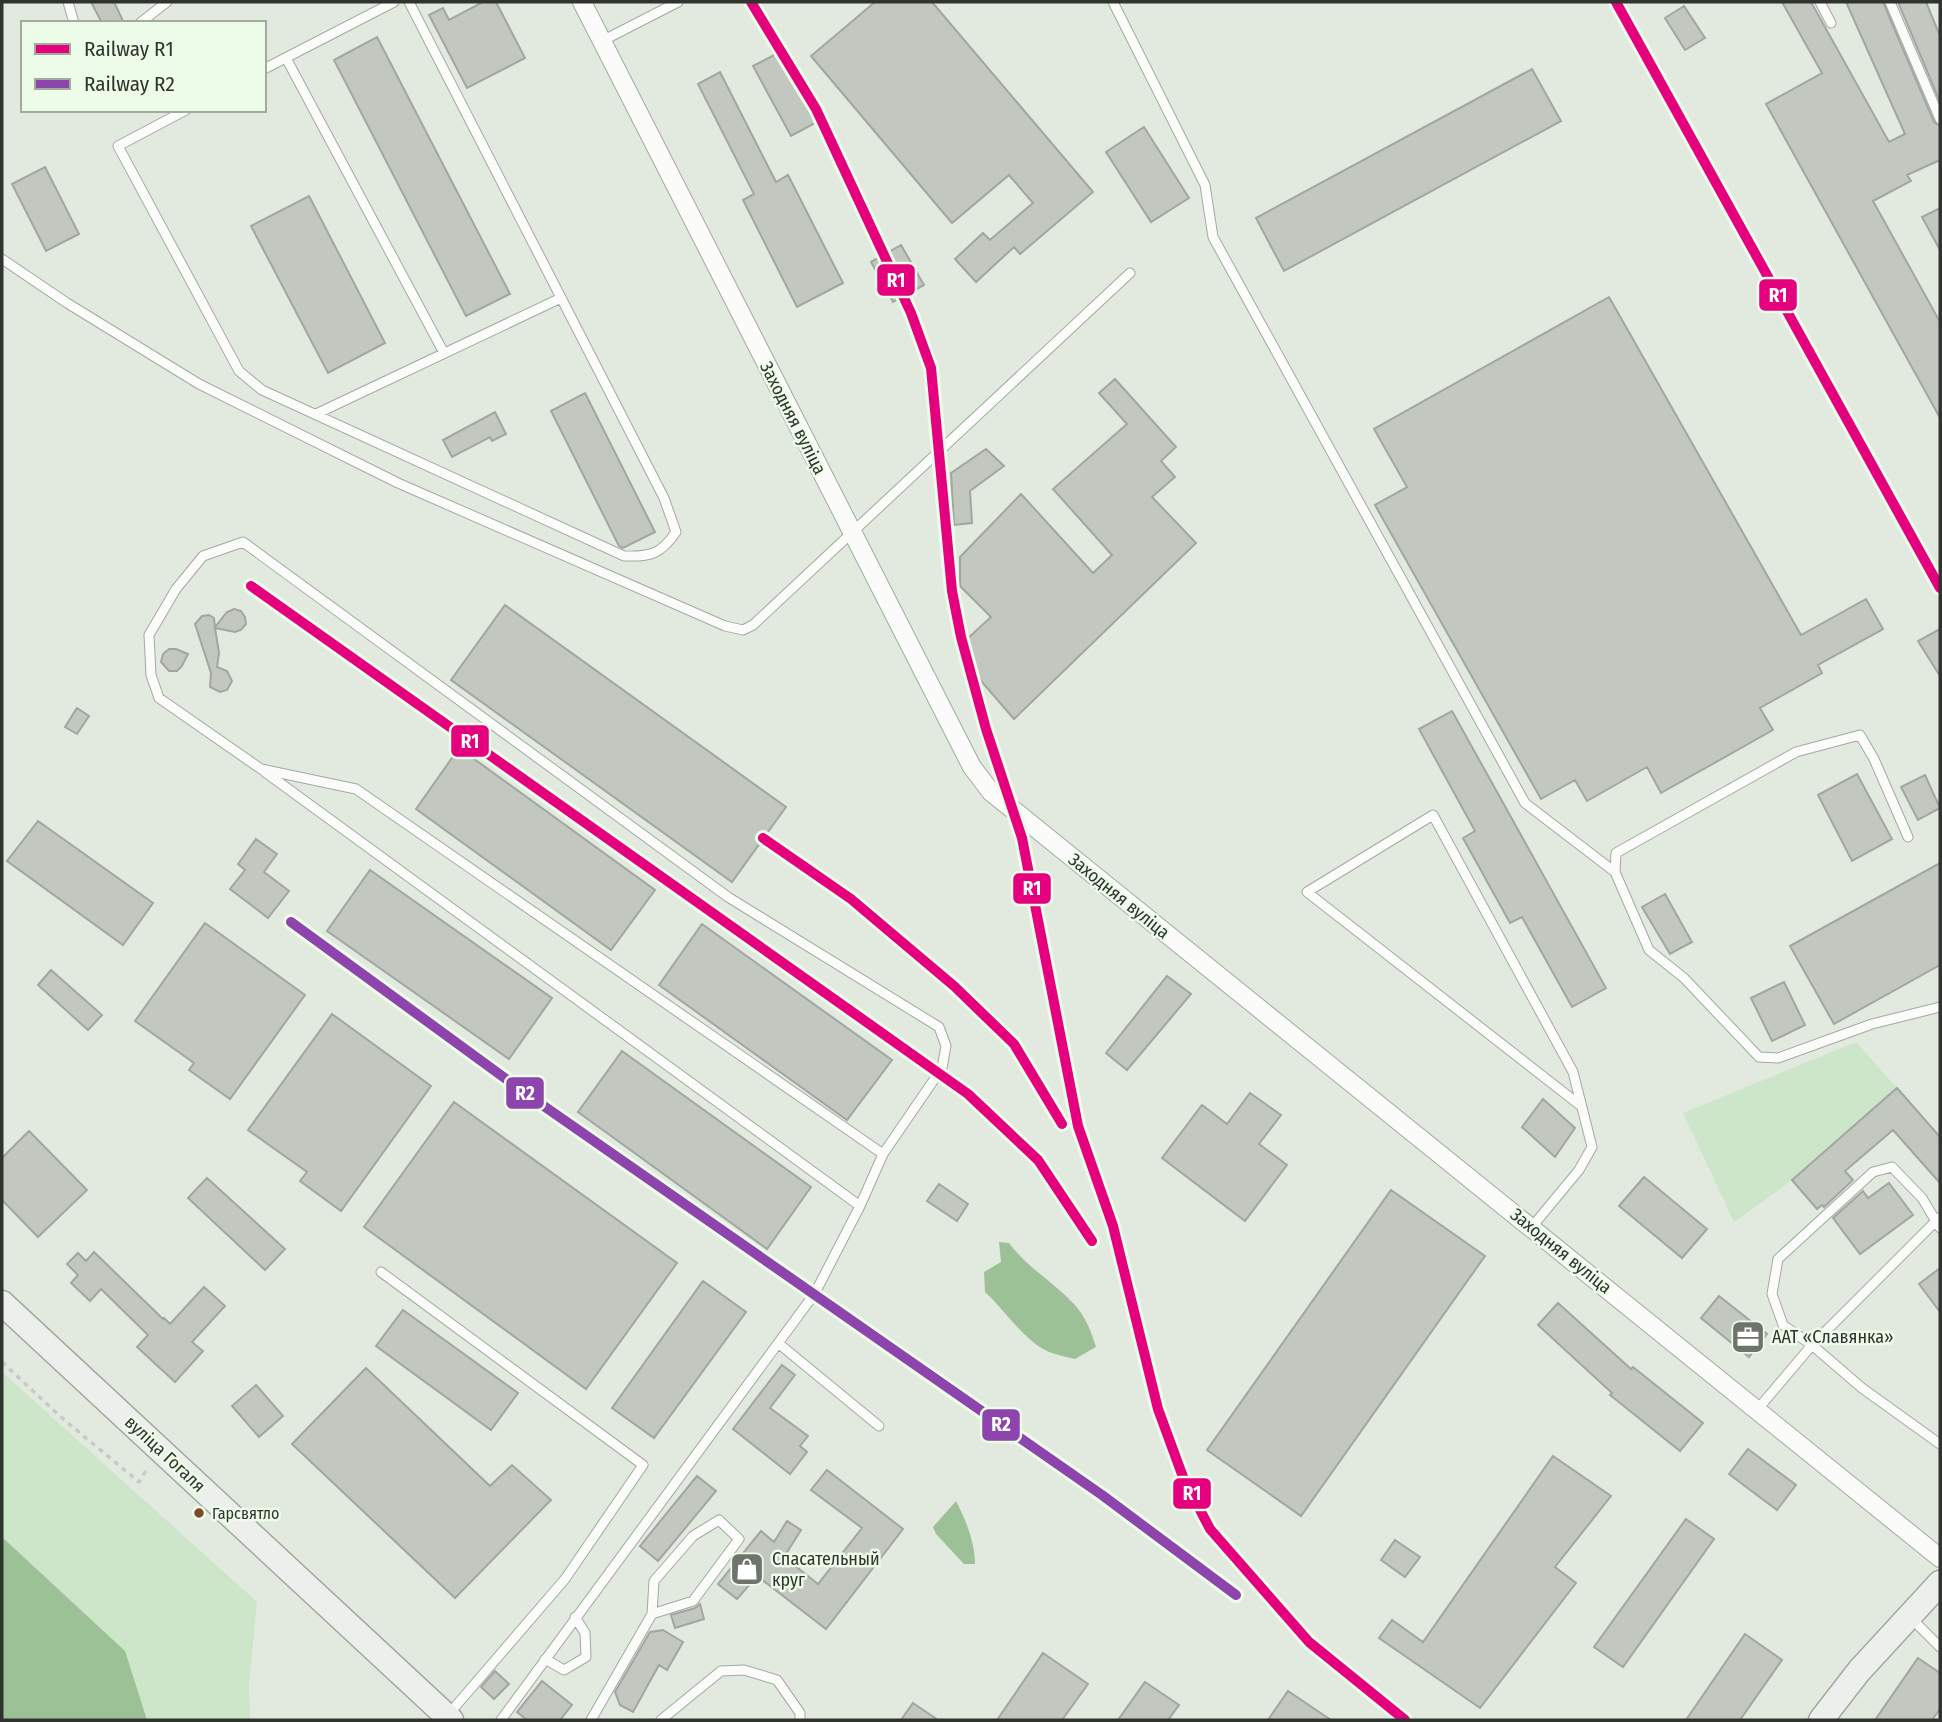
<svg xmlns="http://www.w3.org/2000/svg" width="1942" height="1722" font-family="'Fira Sans Condensed',sans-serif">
<rect width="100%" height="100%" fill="#e2eae0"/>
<path fill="#cde5c8" d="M1856,1042L1897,1088L1792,1180L1734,1222L1683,1113Z
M2,1372L257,1602L249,1684L250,1720H2Z"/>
<path fill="#9dc196" d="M999,1242L1009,1243C1027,1267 1053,1282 1073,1303C1085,1315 1091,1331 1096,1347L1075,1359C1067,1357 1057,1355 1049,1352C1025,1342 1004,1309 985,1292L984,1272L1001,1262Z
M956,1501C966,1520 975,1543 975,1564H964L936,1534L933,1527Z
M2,1537L125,1651L147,1720H2Z"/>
<path fill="#c2c7c0" stroke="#a1a7a0" stroke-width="2" d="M91,2H114L124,23H102Z
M483,2H496L525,58L467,88L429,15L443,8L449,20Z
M875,2H932L1093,192L1020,254L1014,247L976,282L955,259L983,233L990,240L1033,203L1009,175L952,223L811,56Z
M1782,2H1811L1889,142L1905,134L1846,2H1883L1934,122L1940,126V160L1907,175L1911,181L1873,201L1940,322V418L1766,104L1822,73Z
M1898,2H1926L1940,36V102Z
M1684,6L1705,38L1685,50L1665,18Z
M377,37L510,294L466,316L334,60Z
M778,53L815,123L791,136L753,66Z
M1532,69L1561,121L1284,271L1256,218Z
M720,72L776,182L788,175L843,283L797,307L743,200L754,194L698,84Z
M1144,127L1189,198L1151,222L1106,152Z
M45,167L79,234L46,251L12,184Z
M309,196L385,343L328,373L251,226Z
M1940,208V250L1922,217Z
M901,245L924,285L893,302L871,262Z
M1609,297L1801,635L1866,599L1883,629L1818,665L1822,673L1760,708L1773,730L1661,793L1647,767L1587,801L1575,780L1541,799L1375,505L1407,487L1374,429Z
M1115,379L1176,447L1161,461L1175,477L1152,497L1196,543L1014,719L975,674L967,639L991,617L960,586V557L1021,494L1093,573L1112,555L1053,489L1127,424L1099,393Z
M585,393L655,532L623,548L619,546L551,411Z
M495,412L506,434L492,441L490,437L452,457L443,440Z
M986,449L1004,466L970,491L972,523L954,525L951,473Z
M505,605L786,807L732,882L451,680Z
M234,609L241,611L245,617L246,624L241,630L235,632L215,628L219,653L217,667L227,671L232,681L227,690L220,692L210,687L211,673L195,624L202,616L209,615L214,618L215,627L227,612Z
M1940,629V676L1918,641Z
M169,649H176L188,654L182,666L177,671H169L161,662L163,654Z
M77,708L89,716L77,734L65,727Z
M1452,711L1606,988L1572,1007L1522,917L1510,923L1463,838L1475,831L1419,729Z
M459,748L655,890L611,950L416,809Z
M1857,774L1892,839L1852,861L1818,795Z
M1925,775L1940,808L1918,820L1901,787Z
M38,821L153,903L123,945L7,861Z
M256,839L277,854L264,872L289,891L268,918L230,889L245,870L238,864Z
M1940,863V965L1834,1024L1790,946Z
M370,870L552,998L509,1059L327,931Z
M1665,894L1692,942L1670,954L1642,907Z
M205,923L305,995L230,1099L189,1070L194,1063L135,1021Z
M702,924L892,1060L847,1120L659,985Z
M51,970L102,1015L88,1030L38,985Z
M1167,976L1191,994L1127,1070L1106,1053Z
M1784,982L1805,1025L1772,1041L1751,998Z
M332,1014L431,1086L341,1211L300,1181L307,1172L248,1130Z
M622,1051L811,1187L767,1249L578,1112Z
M1897,1088L1940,1137V1183L1893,1130L1845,1171L1853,1180L1824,1207L1822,1205L1817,1209L1792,1180Z
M1250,1093L1281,1115L1259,1144L1287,1165L1245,1221L1162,1158L1202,1105L1227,1124Z
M1543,1099L1575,1128L1555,1157L1522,1127Z
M454,1102L677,1263L586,1389L364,1227Z
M29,1131L87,1190L38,1237L2,1200V1158Z
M1644,1177L1707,1229L1682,1258L1619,1206Z
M207,1178L285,1249L265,1270L188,1198Z
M1889,1183L1913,1215L1860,1254L1833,1218L1863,1191L1868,1198Z
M939,1184L968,1204L957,1221L927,1201Z
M1391,1190L1485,1256L1301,1516L1207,1450Z
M94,1252L163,1319L164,1318L170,1324L204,1287L225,1306L192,1342L203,1351L175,1382L137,1347L148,1335L101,1289L90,1301L71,1283L78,1275L67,1264L78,1253L86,1261Z
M1940,1268V1312L1919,1284Z
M703,1281L746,1312L654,1438L612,1408Z
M1719,1296L1767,1334L1749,1357L1701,1318Z
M1558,1303L1631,1369L1633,1367L1703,1423L1680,1451L1610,1395L1612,1393L1538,1325Z
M403,1310L518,1393L491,1430L376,1346Z
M782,1365L795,1375L770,1408L808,1436L800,1446L807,1452L790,1474L733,1429Z
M366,1368L490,1486L512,1465L551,1500L455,1598L292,1444Z
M256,1385L283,1416L259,1437L232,1406Z
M1748,1449L1796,1485L1777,1510L1729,1474Z
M1553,1456L1611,1496L1555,1567L1576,1583L1480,1708L1379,1638L1392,1620L1423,1642Z
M827,1470L903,1529L826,1629L757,1576L737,1599L718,1584L761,1531L774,1542L787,1521L801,1530L784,1557L818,1584L862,1528L811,1490Z
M697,1476L716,1491L658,1561L640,1546Z
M1686,1519L1714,1539L1623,1667L1594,1647Z
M1395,1540L1420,1557L1405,1577L1381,1560Z
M700,1604L704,1619L675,1628L671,1615L695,1608Z
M663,1630L683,1642L667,1670L659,1665L633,1712L620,1705L615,1692L650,1632Z
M1745,1634L1782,1660L1740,1720H1686Z
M1043,1653L1088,1684L1062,1720H997Z
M1918,1658L1940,1673V1709L1932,1720H1875Z
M495,1671L509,1684L494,1699L481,1687Z
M542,1681L572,1705L560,1720H527L517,1712Z
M1145,1682L1179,1705L1168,1720H1118Z
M1288,1691L1331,1720H1268Z
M913,1703L938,1720H901Z"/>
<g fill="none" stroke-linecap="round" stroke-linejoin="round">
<g stroke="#a2a9a1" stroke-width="11">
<path id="service" d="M68,2L74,23
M1113,2L1205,185L1213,237L1525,803L1615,872
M1820,2L1831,23
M1890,2L1940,119
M140,23L167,2
M602,41L678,2
M286,58L444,353
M264,69L394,2
M186,110L118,146L239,371L262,390L624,556C651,557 661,554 676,532L664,498L409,2
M2,259L67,303L199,384L398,483L725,626L743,630L753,625L1130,273
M316,414L561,298
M265,772L860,1206
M1908,837L1874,759L1860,735L1796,752L1616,853L1615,872L1649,950L1684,978L1759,1057L1778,1058L1872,1024L1940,1007
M1531,1228L1579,1170L1592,1147L1573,1072L1433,815L1307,892L1581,1106
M1940,1228L1922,1198L1892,1167L1873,1172L1778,1259L1772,1294L1783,1325L1812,1345L1862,1388L1940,1444
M381,1272L643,1465L565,1579L448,1715
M778,1343L879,1426
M1757,1410L1812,1345L1939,1218
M1911,1618L1940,1647
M545,1659L564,1670L586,1657L585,1633L575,1617
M501,1720L815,1293L860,1206L883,1154L942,1068L946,1046L939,1027L728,897L243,542L203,556L176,589L149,635L151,675L159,698L261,769L356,789L883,1154
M591,1720L652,1614L654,1581L693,1536L719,1520L739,1539L693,1601L652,1614
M661,1720L721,1671L744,1670L777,1680L800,1713V1720"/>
</g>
<g stroke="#a2a9a1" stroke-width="20">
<path id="minor" d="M582,2L972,767L991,792L1940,1558"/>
</g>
<g stroke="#a2a9a1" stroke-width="27">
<path id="secondary" d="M2,1303L451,1720
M1821,1720L1859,1671L1940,1583"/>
</g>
<path stroke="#c8cac8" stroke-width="3.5" stroke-dasharray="5 5" stroke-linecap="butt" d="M2,1362L62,1418L139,1482L147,1469"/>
<use href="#service" stroke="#fbfcfa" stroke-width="9"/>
<use href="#minor" stroke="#fbfcfa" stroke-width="18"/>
<use href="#secondary" stroke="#ecefec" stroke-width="24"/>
<g stroke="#ecfce9" stroke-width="16">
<path id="rail-1" d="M751,2L816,109L911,313L931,368L952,591L961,637L986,729L1022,838L1078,1126L1113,1226L1158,1409L1183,1477L1210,1529L1309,1642L1405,1720
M1616,2L1940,588
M251,586L968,1094L1038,1160L1092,1241
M763,838L851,899L954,986L1014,1044L1062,1124"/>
</g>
<g stroke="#ecfce9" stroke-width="16">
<path id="rail-2" d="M291,922L528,1095L1102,1495L1236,1595"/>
</g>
<use href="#rail-1" stroke="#e5007d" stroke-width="10"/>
<use href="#rail-2" stroke="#8e44ad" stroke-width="10"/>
</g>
<defs>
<g id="office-square" transform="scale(1.75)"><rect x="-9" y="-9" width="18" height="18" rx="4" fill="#6e746c" stroke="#ecfce9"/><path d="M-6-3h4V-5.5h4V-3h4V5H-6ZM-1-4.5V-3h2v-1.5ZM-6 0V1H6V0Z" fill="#fff"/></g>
<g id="shop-square" transform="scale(1.75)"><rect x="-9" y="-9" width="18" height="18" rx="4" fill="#6e746c" stroke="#ecfce9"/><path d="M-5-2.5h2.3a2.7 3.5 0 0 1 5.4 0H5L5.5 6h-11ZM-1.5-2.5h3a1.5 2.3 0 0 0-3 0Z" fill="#fff"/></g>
</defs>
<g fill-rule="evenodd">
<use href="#office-square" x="1748" y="1337"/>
<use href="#shop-square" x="747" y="1569"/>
</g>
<circle fill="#7a4b2a" stroke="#ecfce9" stroke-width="2.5" cx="199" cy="1513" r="6"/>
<g text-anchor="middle" stroke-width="5" stroke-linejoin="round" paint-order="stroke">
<g font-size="16" fill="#2f342e" stroke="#ecfce9" text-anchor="start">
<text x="212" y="1519">Гарсвятло</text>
</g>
<g font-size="18" fill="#2f342e" stroke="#ecfce9">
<text transform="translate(793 418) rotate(63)" y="6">Заходняя вуліца</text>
<text transform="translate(1119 896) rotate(39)" y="6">Заходняя вуліца</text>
<text transform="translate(1561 1251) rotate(39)" y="6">Заходняя вуліца</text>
<text transform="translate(165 1454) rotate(43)" y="6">вуліца Гогаля</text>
</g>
<g font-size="18" fill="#2f342e" stroke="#ecfce9" text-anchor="start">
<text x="1772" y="1343">ААТ «Славянка»</text>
<text x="772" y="1565">Спасательный<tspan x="772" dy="21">круг</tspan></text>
</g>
</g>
<g stroke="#ecfce9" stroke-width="2.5">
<rect x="876" y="263" width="40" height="34" rx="7" fill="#e5007d"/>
<rect x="1758" y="278" width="40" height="34" rx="7" fill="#e5007d"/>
<rect x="450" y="724" width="40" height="34" rx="7" fill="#e5007d"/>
<rect x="1012" y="872" width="40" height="33" rx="7" fill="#e5007d"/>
<rect x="505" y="1076" width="40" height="34" rx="7" fill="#8e44ad"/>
<rect x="981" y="1408" width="40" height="34" rx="7" fill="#8e44ad"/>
<rect x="1172" y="1477" width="40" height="33" rx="7" fill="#e5007d"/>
</g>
<g font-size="19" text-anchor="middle" font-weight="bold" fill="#fff">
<text x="896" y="287">R1</text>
<text x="1778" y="302">R1</text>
<text x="470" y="748">R1</text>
<text x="1032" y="895">R1</text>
<text x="525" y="1100">R2</text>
<text x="1001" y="1431">R2</text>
<text x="1192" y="1500">R1</text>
</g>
<rect width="1942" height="1722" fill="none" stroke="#2f342e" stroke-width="7"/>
<rect x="21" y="21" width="245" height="91" fill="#ecfce9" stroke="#a0ac9e" stroke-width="2"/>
<rect x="35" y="44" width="35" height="10" fill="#e5007d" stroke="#a0ac9e" stroke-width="2"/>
<text x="84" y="56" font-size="21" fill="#2f342e">Railway R1</text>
<rect x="35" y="79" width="35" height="10" fill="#8e44ad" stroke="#a0ac9e" stroke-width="2"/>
<text x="84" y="91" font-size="21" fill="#2f342e">Railway R2</text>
</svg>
